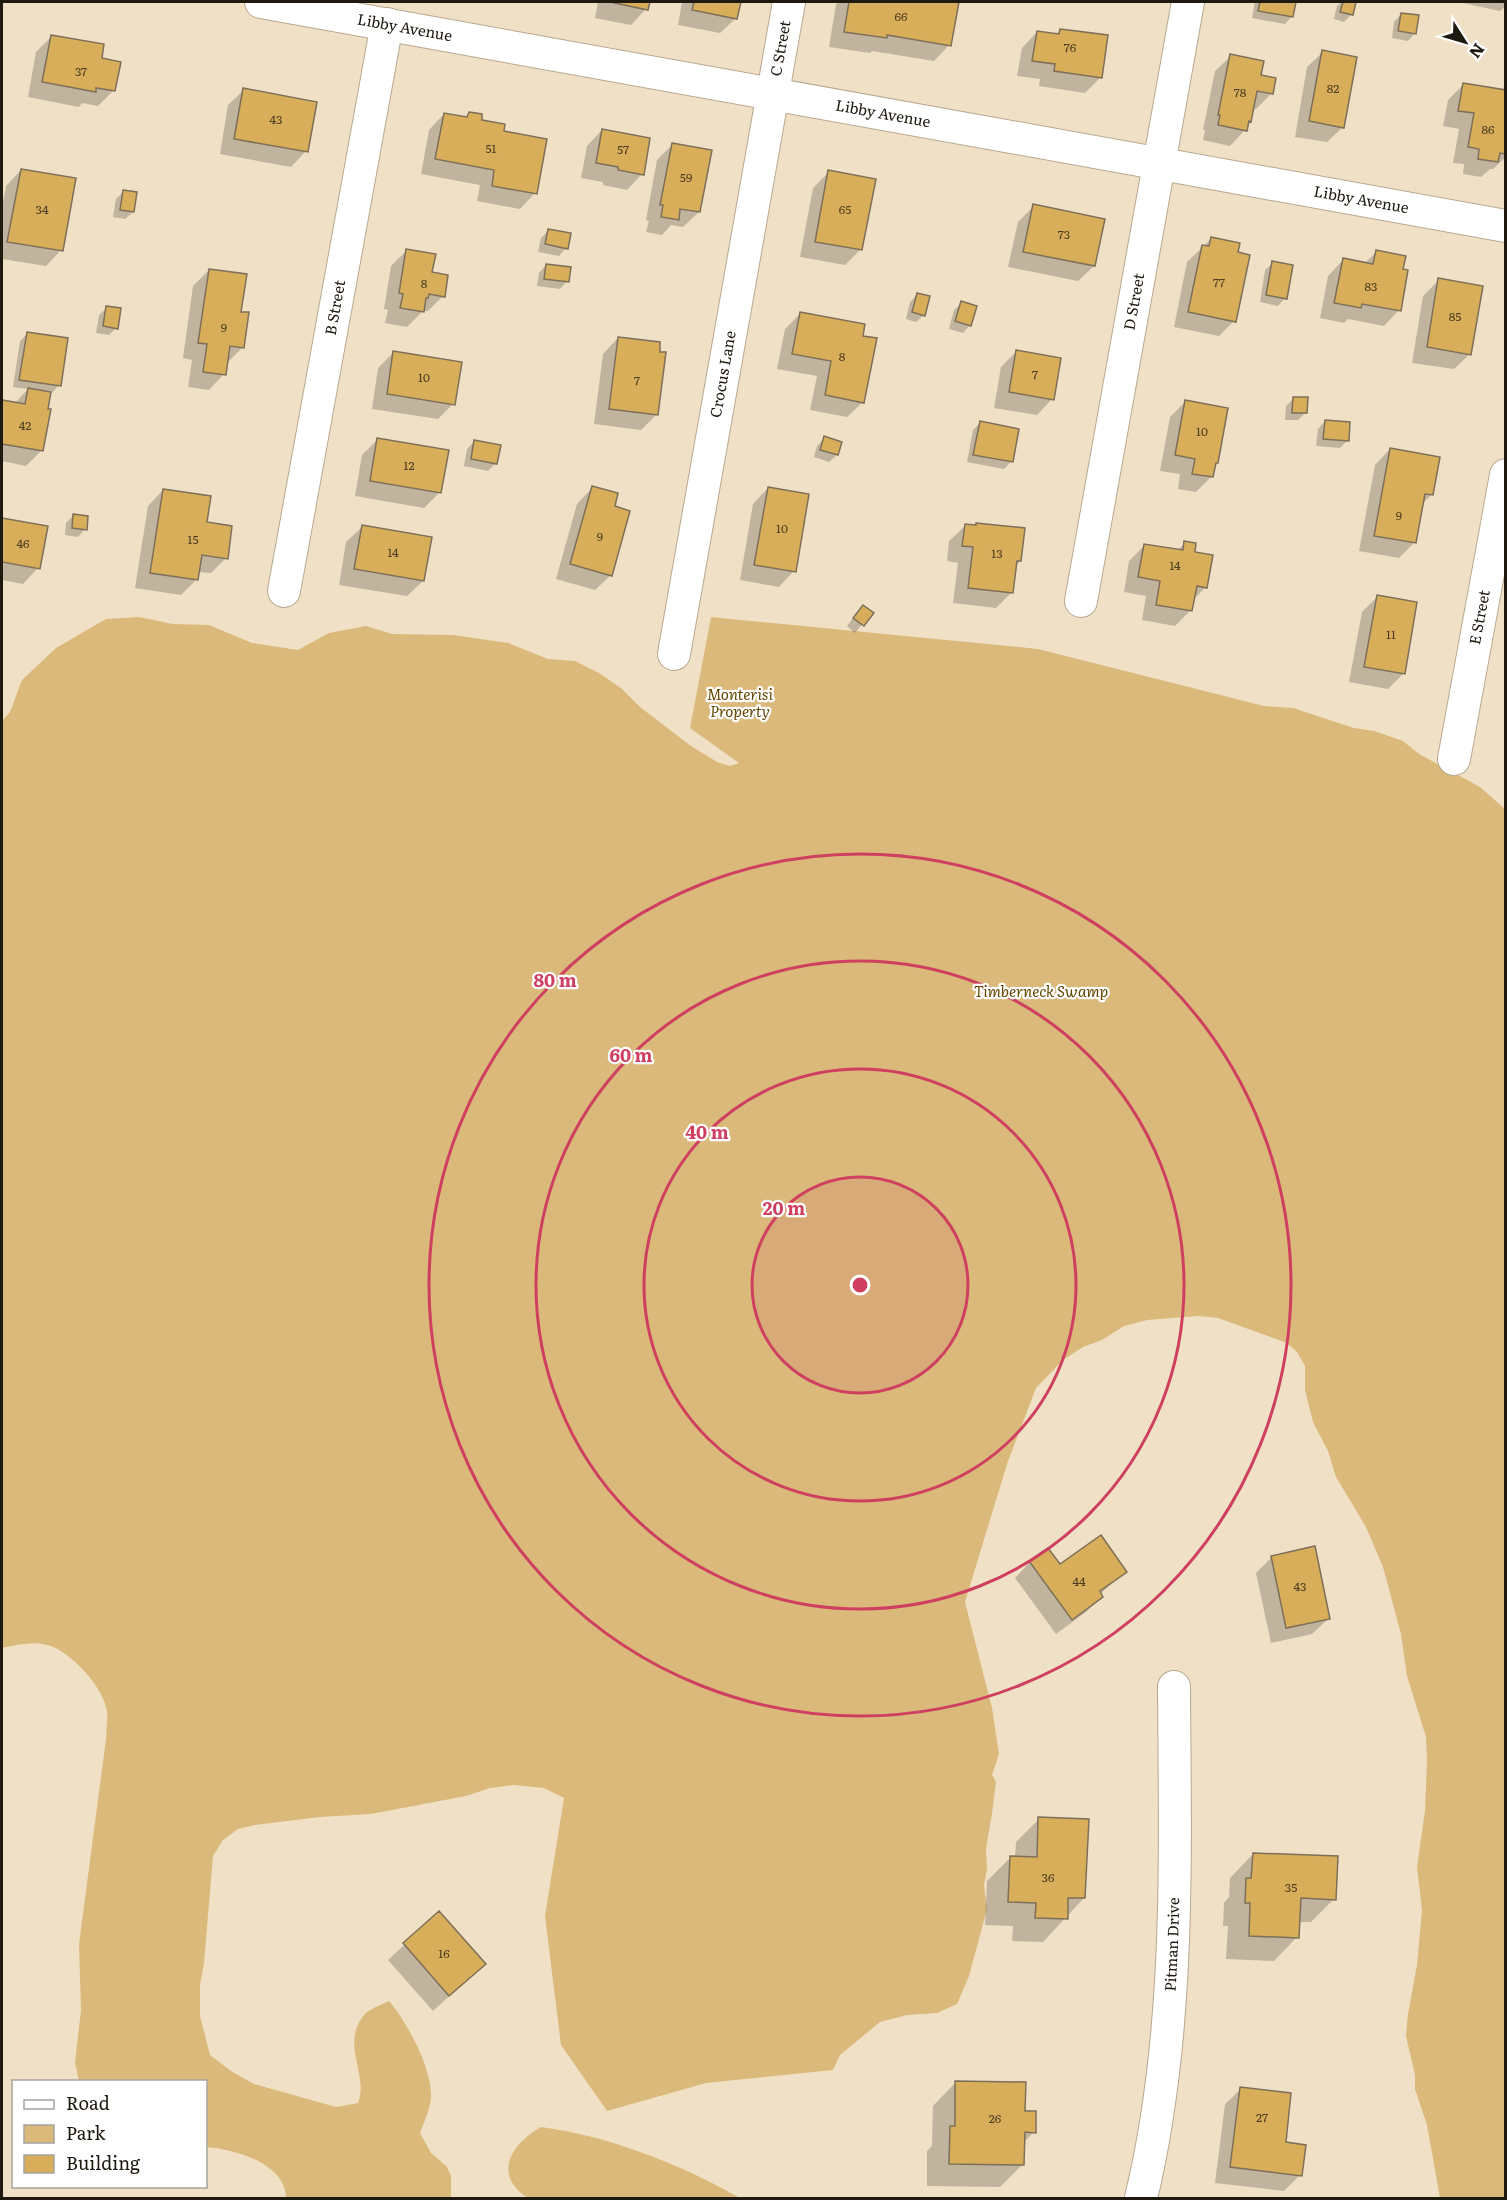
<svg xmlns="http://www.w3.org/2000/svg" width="1507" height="2200" font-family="Literata,serif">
<rect width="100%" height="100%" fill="#f0e1c6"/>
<path fill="#dab97b" d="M139,617L173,624L209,625L252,643L298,650L329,633L366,626L392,634L453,635L508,643L548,659L575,661L599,673L622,689L640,707L691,746L717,762L730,766L739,763L690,728L711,617L1038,649L1264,706L1293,708L1354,728L1374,731L1403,741L1419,754L1480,787L1505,809V2198H1440L1427,2125L1415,2089V2075L1406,2036L1408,2014L1417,1965L1422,1910L1417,1867L1425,1811L1427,1761L1426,1737L1407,1676L1401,1634L1383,1567L1366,1527L1336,1477L1328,1451L1313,1422L1305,1390V1366L1297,1352L1287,1343L1218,1318L1198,1316L1147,1320L1124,1326L1102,1340L1083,1347L1063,1360L1036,1388L1008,1461L965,1602L992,1708L999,1754L992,1775L996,1782L992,1814L986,1848L987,1869L984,1885L987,1909L969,1976L957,2004L937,2013L907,2015L880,2022L840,2055L833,2070L706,2083L607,2111L561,2045L545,1916L564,1798L544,1788L514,1785L490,1788L466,1796L371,1814L320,1817L255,1825L238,1829L223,1840L213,1856L204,1963L200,1985V2016L210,2055L231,2071L254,2084L336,2107L358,2103C369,2074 340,2044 364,2015C369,2009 381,2005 389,2001C407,2022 432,2068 431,2097C430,2110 424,2122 420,2133L431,2153L447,2167L451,2176V2198H286C286,2163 233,2149 206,2147V2082L79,2081L75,2062L81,2011L79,1944L106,1739C106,1730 108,1720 107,1711C104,1688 70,1650 47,1645C32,1641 17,1645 2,1648V721L10,712L22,680L56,648L106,619Z
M541,2127C609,2136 680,2164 740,2198H528C492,2175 511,2144 541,2127Z"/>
<path fill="#0003" d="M598,2H648L646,9L631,25L595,18Z
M682,2H739L736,18L720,33L678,25Z
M839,2H957L949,45L934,61L872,51L870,53L829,47L836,4Z
M1255,2H1294L1292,16L1285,24L1252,18Z
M1342,2H1355L1352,14L1344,22L1334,19L1337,6Z
M1458,2H1506V6L1500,11Z
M1401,14L1415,33L1408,41L1392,38L1394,22Z
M1060,30L1101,77L1085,93L1039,86L1040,79L1017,76L1022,48L1037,32L1056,35Z
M52,36L100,60L114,90L98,106L82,103L79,107L28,97L36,52Z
M1323,52L1343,127L1327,142L1295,137L1307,67Z
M1231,56L1260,76L1271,94L1256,109L1252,108L1245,130L1230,146L1203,140L1205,130H1203L1215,71Z
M1463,85L1506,116V157L1493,169H1490L1481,177L1463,174L1464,164L1453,163L1459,129L1443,126L1448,100Z
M244,90L306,151L291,167L220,154L228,105Z
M469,113L502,132L535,193L520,209L477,201L480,185L421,174L429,130L444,114L464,118Z
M602,130L642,174L627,190L603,185V182L581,178L587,146Z
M673,144L699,212L683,227L671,225L662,235L646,232L649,221L646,220L657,160Z
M21,170L61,250L46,266L2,259V208L6,186Z
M829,172L874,181L860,250L845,265L800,257L813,188Z
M123,192L133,212L125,219L113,217L116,199Z
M1034,206L1094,266L1078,281L1008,267L1018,222Z
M549,230L566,248L559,256L538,252L541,238Z
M1211,239L1234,321L1219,336L1174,327L1187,262Z
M407,250L431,273L443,296L428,311H423L407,327L385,323L388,310L384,309L391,266Z
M1376,252L1399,310L1384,326L1348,319L1344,323L1320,318L1328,276L1343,260L1364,264Z
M1273,263L1285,298L1278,306L1260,302L1265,270Z
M546,265L567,281L560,289L537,286L539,273Z
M209,270L240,313L243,347L227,363L224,374L209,390L188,387L192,360L183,358L193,286Z
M1439,280L1470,354L1454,369L1412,363L1423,296Z
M917,295L924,315L916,322L906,319L910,302Z
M962,303L970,325L963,333L949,329L954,310Z
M107,308L116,328L109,335L96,333L99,315Z
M800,314L863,402L847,417L810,410L817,376L777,369L785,329Z
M27,334L59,385L52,393H49L42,450L26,466L2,461V402L14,404L28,389L13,387L20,341Z
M618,338L657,414L641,430L594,424L603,354Z
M1017,351L1052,399L1037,415L994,408L1001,367Z
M394,352L453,404L438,419L372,409L378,368Z
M1294,398L1305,413L1298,420H1285L1286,406Z
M1185,402L1217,463L1213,466L1211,477L1196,492L1178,489L1180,474L1160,471L1170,417Z
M1325,421L1347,441L1340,448L1316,446L1318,429Z
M980,423L1011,462L1004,469L967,462L973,430Z
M825,438L840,443L837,455L829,462L814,457L817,446Z
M377,440L440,492L424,508L355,496L362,455Z
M474,442L496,463L488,471L464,466L467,449Z
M1390,449L1431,495L1422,504L1415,542L1399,558L1359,551L1375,465Z
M592,488L613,508L611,575L595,590L556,579L577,504Z
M768,488L794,571L779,587L740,580L753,504Z
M163,490L205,523L226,558L211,573L198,572L197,579L181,595L135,588L148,506Z
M74,515L85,529L78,537L65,535L66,523Z
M2,519L46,527L38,568L23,584L2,580Z
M977,524L1020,561L1015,566L1011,593L996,608L953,603L958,563L947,561L949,541L965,526L974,527Z
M362,527L423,581L407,596L339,585L346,542Z
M1185,543L1193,554L1206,587L1193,600L1191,610L1175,626L1142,620L1146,596L1124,592L1129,561L1145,545L1177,551Z
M1377,597L1404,673L1388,689L1349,682L1362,612Z
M872,613L855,633L847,626L856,614Z
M1047,1550L1059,1566L1125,1572L1100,1594L1102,1597L1086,1612L1056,1634L1015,1578L1030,1562Z
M1272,1557L1328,1619L1312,1634L1271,1643L1256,1573Z
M1039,1819L1084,1898L1043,1942L1012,1941L1013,1926L985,1925L987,1881L1010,1858H1015L1016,1842Z
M1253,1854L1334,1899L1311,1922H1298L1297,1937L1274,1961L1226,1959L1228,1926H1223L1224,1903L1229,1897L1230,1878Z
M439,1913L468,1979L433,2011L388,1960Z
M956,2082L1024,2113L1034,2132L1023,2143V2164L1000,2187L927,2186V2151L932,2146L933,2106Z
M1241,2089L1284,2144L1300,2175L1284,2191L1215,2183L1225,2104Z"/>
<path fill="#d9ae5a" stroke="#7d7058" stroke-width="1.5" d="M610,2H650L648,10Z
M694,2H741L737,19L692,10Z
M849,2H959L951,46L887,35V38L844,32Z
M1260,2H1296L1293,17L1258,11Z
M1343,2H1356L1353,15L1340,12Z
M1401,13L1419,15L1416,34L1398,31Z
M1060,29L1108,35L1102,78L1054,71L1055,64L1032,61L1037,31L1059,34Z
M51,35L104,44L102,58L121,62L115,91L96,88V92L42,82Z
M1322,50L1357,57L1344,128L1309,121Z
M1230,54L1264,61L1261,75L1276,78L1273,94L1257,91L1251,122L1249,121L1247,131L1218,125L1220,115H1218Z
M1463,83L1506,90V154L1500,153L1498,162L1478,159L1479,149L1468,147L1474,113L1458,111Z
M243,88L317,102L308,152L234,139Z
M469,112L482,114V120L505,124L504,131L547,139L537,194L492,186L494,170L435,159L444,113L467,117Z
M602,129L650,138L644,175L618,170V167L596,163Z
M672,143L712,150L700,212L680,209L679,220L661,217L663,205H660Z
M21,169L76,178L63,251L7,242Z
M828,170L876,179L862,250L815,242Z
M123,190L137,192L134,212L120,210Z
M1033,204L1105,219L1095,266L1023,252Z
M548,229L571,233L568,249L545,244Z
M1211,237L1240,243L1238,252L1250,255L1236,322L1188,312L1202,245L1209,246Z
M406,249L436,254L432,272L448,275L445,297L429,294L428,298H426L424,312L400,308L403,294L399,293Z
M1376,250L1406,256L1403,269L1408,270L1401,311L1362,304L1361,308L1334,303L1343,258L1373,264Z
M1272,261L1293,265L1287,299L1266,295Z
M546,264L571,267L569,282L544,279Z
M209,269L247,274L241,312H249L244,348L230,346L226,375L203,372L207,344L198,343Z
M1438,278L1483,286L1471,355L1427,347Z
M917,293L930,296L925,316L912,312Z
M961,301L977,306L971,326L955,321Z
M106,306L121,308L118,329L103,326Z
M800,312L865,324L863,336L877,338L864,403L825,395L831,361L792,354Z
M27,332L68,338L61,386L19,380Z
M618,337L660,342V352H666L658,415L609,409Z
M1016,350L1061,358L1054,400L1009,392Z
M393,351L462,362L455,405L387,394Z
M28,388L51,392L48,409H51L43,451L2,444V400L25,404Z
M1293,397H1308L1307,413H1292Z
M1185,400L1228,408L1218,463H1216L1213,477L1192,474L1195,459L1175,455Z
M1325,420L1350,422L1349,441L1323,439Z
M980,421L1019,429L1013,462L973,455Z
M824,436L842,442L838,455L820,450Z
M377,438L449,450L441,493L370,481Z
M474,440L501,445L497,464L471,459Z
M1390,448L1440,457L1433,495L1425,494L1416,543L1374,536Z
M592,486L618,493L615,506L630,511L612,576L570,564Z
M768,487L809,494L796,572L754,565Z
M163,489L211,496L207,522L232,526L228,559L202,555L198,580L150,573Z
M73,514L88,516L87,530L72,528Z
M2,518L48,526L40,569L2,562Z
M976,523L1025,528L1021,561H1017L1013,593L968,588L973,547L962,546L965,524L976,525Z
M362,525L432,537L424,581L354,569Z
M1184,541L1196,543L1195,552L1213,555L1207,588L1197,586L1192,611L1156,605L1160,581L1138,577L1144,544L1183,550Z
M1377,595L1417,602L1405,674L1364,667Z
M863,605L874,613L864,626L853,618Z
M1101,1535L1127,1572L1100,1591L1103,1597L1072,1620L1029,1561L1048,1548L1060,1564Z
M1315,1546L1330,1619L1286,1628L1271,1556Z
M1038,1817L1089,1819L1085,1898H1068V1919L1035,1918L1036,1903L1008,1902L1010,1856L1037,1857Z
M1253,1853L1338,1856L1336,1900L1301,1898L1299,1938L1249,1936L1250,1903H1245L1246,1878H1251Z
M439,1911L486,1964L449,1996L403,1943Z
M955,2081L1026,2082L1025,2111H1036V2133L1025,2132L1024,2165L949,2164L950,2126H955Z
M1240,2087L1291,2093L1286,2142L1306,2145L1302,2176L1230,2167Z"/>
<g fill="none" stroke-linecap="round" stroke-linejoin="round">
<g stroke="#b7a990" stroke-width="34">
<g id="street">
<path id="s1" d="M261,2L1506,226"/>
<path id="s2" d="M284,591L387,24"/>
<path id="s3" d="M1081,601L1188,2"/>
<path id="s4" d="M674,654L789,2"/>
<path id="s5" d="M1454,759L1506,475"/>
<path id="s6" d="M1141,2198C1181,2032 1175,1857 1174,1687"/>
</g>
</g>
<use href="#street" stroke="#fff" stroke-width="32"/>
</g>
<circle cx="860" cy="1285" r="108" fill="#cf4060" fill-opacity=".12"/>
<g fill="none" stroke="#cf4060" stroke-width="3">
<circle cx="860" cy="1285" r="108"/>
<circle cx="860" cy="1285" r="216"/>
<circle cx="860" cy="1285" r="324"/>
<circle cx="860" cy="1285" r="431"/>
</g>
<g text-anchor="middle" stroke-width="4.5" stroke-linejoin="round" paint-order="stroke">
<g font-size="12" fill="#4d3e22">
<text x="901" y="21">66</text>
<text x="1070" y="52">76</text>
<text x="81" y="76">37</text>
<text x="1333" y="93">82</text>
<text x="1240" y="97">78</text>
<text x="276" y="124">43</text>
<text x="1488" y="134">86</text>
<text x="491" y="153">51</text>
<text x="623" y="154">57</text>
<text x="686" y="182">59</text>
<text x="42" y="214">34</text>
<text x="845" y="214">65</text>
<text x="1064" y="239">73</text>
<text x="1219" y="287">77</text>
<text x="424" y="288">8</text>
<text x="1371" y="291">83</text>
<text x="1455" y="321">85</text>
<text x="224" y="332">9</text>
<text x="842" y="361">8</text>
<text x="1035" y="379">7</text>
<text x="424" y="382">10</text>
<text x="637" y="385">7</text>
<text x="25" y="430">42</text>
<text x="1202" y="436">10</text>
<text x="409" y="470">12</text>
<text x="1399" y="520">9</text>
<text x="782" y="533">10</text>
<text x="600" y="541">9</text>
<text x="193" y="544">15</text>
<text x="23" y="548">46</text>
<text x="393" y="557">14</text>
<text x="997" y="558">13</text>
<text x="1175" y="570">14</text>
<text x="1391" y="639">11</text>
<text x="1079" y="1586">44</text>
<text x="1300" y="1591">43</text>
<text x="1048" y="1882">36</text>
<text x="1291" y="1892">35</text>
<text x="444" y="1958">16</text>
<text x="1262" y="2122">27</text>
<text x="995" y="2123">26</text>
</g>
<g font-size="15" fill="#1e190f" stroke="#fff">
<text dy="5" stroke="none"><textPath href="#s1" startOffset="146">Libby Avenue</textPath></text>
<text dy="5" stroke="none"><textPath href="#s4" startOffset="615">C Street</textPath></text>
<text dy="5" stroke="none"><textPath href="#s1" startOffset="632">Libby Avenue</textPath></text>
<text dy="5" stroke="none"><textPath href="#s1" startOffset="1118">Libby Avenue</textPath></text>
<text dy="5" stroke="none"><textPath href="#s3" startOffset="304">D Street</textPath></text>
<text dy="5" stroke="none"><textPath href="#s2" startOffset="288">B Street</textPath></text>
<text dy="5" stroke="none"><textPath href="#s4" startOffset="284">Crocus Lane</textPath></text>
<text dy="5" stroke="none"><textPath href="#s5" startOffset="144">E Street</textPath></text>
<text dy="5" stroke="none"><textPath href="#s6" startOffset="256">Pitman Drive</textPath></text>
</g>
<g font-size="15" font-style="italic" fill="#634700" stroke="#fff">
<text x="740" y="700">Monterisi<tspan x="740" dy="17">Property</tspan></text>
<text x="1041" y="997">Timberneck Swamp</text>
</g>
</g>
<circle cx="860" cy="1285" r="9" fill="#cf4060" stroke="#fff" stroke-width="3"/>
<g font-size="18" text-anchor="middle" font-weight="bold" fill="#cf4060" stroke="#fff" stroke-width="4.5" stroke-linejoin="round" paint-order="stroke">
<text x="555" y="987">80 m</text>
<text x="631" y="1062">60 m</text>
<text x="707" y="1139">40 m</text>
<text x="784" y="1215">20 m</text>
</g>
<rect width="1507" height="2200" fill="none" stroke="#1e190f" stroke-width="6"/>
<rect x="12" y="2080" width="195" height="108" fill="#ffffff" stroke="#a5a39f" stroke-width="1.5"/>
<rect x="24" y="2100" width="30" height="9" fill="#ffffff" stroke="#a5a39f" stroke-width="1.5"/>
<text x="66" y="2110" font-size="18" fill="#1e190f">Road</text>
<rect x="24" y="2125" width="30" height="18" fill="#dab97b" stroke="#a5a39f" stroke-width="1.5"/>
<text x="66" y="2140" font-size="18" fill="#1e190f">Park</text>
<rect x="24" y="2155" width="30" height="18" fill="#d9ae5a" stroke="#a5a39f" stroke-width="1.5"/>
<text x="66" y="2170" font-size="18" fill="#1e190f">Building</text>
<g transform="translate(1465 42) rotate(127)" stroke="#ffffff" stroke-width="4.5" paint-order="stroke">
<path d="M0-4.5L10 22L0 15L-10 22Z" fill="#1e190f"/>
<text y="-9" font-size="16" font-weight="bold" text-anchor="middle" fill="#1e190f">N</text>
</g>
</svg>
